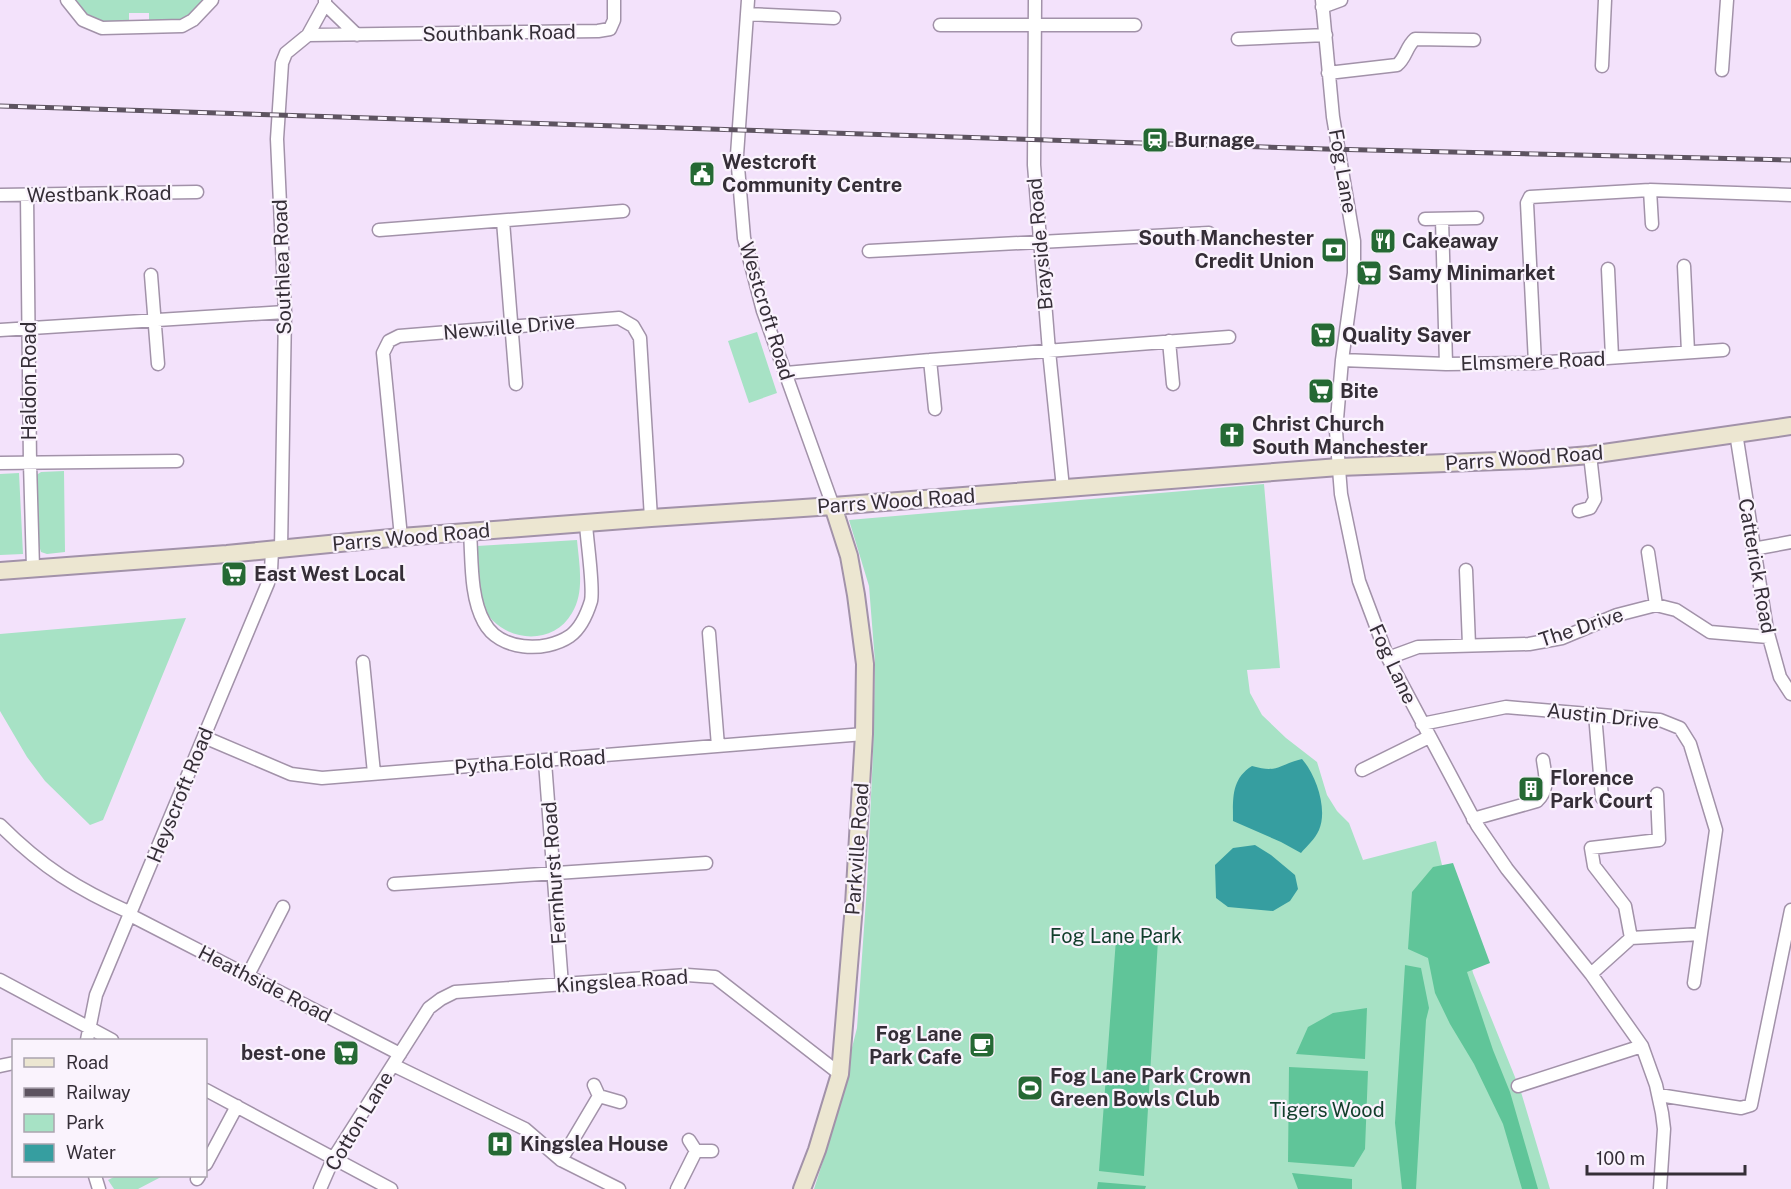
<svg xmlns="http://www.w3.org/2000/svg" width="1791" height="1189" font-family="'Public Sans',sans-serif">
<rect width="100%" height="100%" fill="#f3e2fb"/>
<path fill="#a7e2c5" d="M74,0H205C183,22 179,21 149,22V13H129V22C98,23 94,25 74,0Z
M757,332L777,393L749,403L728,341Z
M64,471L65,552L47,554L41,552L38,542L35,476L41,472Z
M19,473L23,554L0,555V474Z
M1264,484L1280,668L1247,670L1250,693L1262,715L1286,738L1317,762L1327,795L1337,811L1349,823L1363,860L1436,841L1443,869L1459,911L1473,973L1521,1092L1550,1189H814L824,1158L857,1028L867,885L873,753L875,662L869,586L849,520Z
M577,540C579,563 585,592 572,613C551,650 494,641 481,601C476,585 478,564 477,546Z
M186,618L103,820L90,825L45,781L27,757L0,711V634Z
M116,1176H160L161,1177L138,1189H114L108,1180Z"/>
<path fill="#60c599" d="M1453,863L1490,963L1467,972L1493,1050L1510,1092L1538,1189H1522L1503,1124L1474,1064L1450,1024L1435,993L1428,958L1408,949L1412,892L1433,867Z
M1116,939L1158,940L1144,1176L1099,1171Z
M1405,965L1421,968L1429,1008L1426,1020L1416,1189H1402L1395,1123Z
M1367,1008L1365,1059L1296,1054L1308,1027L1333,1013Z
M1289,1067L1368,1071L1365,1149L1354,1167L1288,1162Z
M1292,1173L1352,1179V1189H1298Z
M1098,1182L1146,1186L1145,1189H1097Z"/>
<path fill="#369ea0" d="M1302,759C1316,775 1328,809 1319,830C1315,839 1307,846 1301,853L1281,842L1233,821C1233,799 1231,779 1252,766C1279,774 1279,764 1302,759Z
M1255,845L1271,855L1295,875L1298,889L1290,901L1273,911L1228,907L1216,898L1215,865L1233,848Z"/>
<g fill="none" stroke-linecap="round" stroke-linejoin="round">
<g stroke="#a292a9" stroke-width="15">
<path id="street" d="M67,0L83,20L102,28L182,26L193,20L212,0
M748,0L737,155L744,238L763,311L833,506
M1035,0L1034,165L1049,351L1063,488
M1322,0L1333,117L1354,241V273L1342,360L1336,431L1341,494L1359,581L1388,658L1477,825L1507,869L1591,974L1642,1046L1656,1085L1662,1113L1664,1129L1660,1189
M325,4L357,35
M1322,7L1341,0
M747,14L834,18
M940,25H1135
M308,35L598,31L610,29L614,20V0
M1238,39L1326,35
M1602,66L1605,0
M1722,70L1727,0
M1328,73L1397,65C1406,58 1406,47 1415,39L1474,40
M1650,190L1652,224
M0,195L197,192
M27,195L30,463L33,568
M1425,219L1477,218
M1442,219L1446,364
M503,221L516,384
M379,230L623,211
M869,251L1209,233
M1684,266L1688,352
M1608,269L1612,357
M151,275L158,364
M0,330L285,312
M1169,341L1173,384
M930,360L935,409
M1342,360L1446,364L1535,363L1723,350
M1535,363L1527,203L1530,197L1650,190L1791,195
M786,373L930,360L1229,337
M1736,433L1767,630L1780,677L1791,694
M0,463L177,461
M1579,511L1590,508L1595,499L1590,455
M470,532C472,560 470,597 484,622C499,651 545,653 570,636C581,628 587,614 591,601C594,587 587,542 586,524
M401,537L383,353L389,341L399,336L619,318L633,326L640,338L651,518
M281,549L285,312L277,139L282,63L286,53L308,35L325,4V0
M1753,549L1791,542
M1648,552L1656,605
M1466,570L1469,645
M709,633L718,746
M1388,658L1418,647L1529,644L1562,638L1617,615L1656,605L1676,610L1710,632L1768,637
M363,662L374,773
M1595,714L1602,798
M1422,724L1506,707L1660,720L1680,728L1690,744L1716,830L1701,934L1631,938L1591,974
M204,737L291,774L322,778L864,734
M545,762L562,985
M1362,770L1429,737
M1473,819L1537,801C1550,789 1545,775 1543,760
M0,825C42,867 77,889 131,913
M394,884L706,863
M130,915L400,1054
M1631,938L1625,906L1594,866L1591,848L1659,840L1657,794
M248,975L283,907
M0,980L112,1040
M1694,983L1701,934
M87,1040L96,995L268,583L271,571L272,550
M393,1065L525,1129L561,1160L619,1189
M0,1066L14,1063
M594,1085L599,1096L620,1102
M1518,1086L1642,1046
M206,1090L391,1189
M1659,1095L1741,1108L1751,1105L1791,910
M696,1151H712
M561,1160L599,1096
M206,1164L237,1106
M95,1176L99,1189
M197,1179L199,1176
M320,1189L333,1159L429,1008L441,999L455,992L687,975L715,977L840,1074
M677,1189L696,1151L689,1140"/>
</g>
<g stroke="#a292a9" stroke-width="20">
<path id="secondary" d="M0,571L227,554L401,537L651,518L833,506L1339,467L1529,460L1590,455L1791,426
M802,1189L817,1150L840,1074L854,905L864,734L865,664L856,595L849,556L833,506"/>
</g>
<use href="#street" stroke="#fff" stroke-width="12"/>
<use href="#secondary" stroke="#ece6d1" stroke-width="16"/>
<g stroke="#5d5360" stroke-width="5">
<path id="rail" d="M0,106L1326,149L1791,160"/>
</g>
<use href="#rail" stroke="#faf3fd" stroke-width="3" stroke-dasharray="9" stroke-linecap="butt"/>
</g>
<defs>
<g id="station-square" transform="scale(1.35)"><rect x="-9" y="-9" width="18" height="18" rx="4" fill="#256934" stroke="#faf3fd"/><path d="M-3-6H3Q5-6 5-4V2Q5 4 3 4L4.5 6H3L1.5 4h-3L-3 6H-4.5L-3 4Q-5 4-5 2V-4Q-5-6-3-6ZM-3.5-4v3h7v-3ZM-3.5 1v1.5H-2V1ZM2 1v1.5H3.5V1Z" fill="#fff"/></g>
<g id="civic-square" transform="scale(1.35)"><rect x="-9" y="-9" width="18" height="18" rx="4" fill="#256934" stroke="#faf3fd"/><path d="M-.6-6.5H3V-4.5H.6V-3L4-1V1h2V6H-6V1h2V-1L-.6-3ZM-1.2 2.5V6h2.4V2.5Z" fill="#fff"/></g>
<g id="restaurant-square" transform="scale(1.35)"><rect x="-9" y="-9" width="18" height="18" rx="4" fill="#256934" stroke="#faf3fd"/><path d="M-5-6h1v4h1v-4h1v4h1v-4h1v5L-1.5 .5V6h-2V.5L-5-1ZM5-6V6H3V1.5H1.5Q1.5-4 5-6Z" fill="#fff"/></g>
<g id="bank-square" transform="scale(1.35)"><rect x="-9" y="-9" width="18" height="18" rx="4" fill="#256934" stroke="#faf3fd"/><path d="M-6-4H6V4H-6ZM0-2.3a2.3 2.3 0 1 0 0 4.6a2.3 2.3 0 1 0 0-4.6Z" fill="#fff"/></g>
<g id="supermarket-square" transform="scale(1.35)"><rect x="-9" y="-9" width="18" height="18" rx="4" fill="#256934" stroke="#faf3fd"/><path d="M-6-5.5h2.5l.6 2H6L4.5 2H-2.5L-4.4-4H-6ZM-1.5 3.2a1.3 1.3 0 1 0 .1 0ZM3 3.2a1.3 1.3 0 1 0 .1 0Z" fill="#fff"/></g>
<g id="church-square" transform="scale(1.35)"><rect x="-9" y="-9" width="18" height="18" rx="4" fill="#256934" stroke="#faf3fd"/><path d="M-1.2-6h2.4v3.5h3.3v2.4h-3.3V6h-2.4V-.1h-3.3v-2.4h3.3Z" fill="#fff"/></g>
<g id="building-square" transform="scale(1.35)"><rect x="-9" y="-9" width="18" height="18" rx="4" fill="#256934" stroke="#faf3fd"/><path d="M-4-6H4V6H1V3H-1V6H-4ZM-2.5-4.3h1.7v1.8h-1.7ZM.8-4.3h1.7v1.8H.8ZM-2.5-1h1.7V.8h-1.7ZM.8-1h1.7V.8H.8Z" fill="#fff"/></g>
<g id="cafe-square" transform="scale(1.35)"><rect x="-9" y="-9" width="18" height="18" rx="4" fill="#256934" stroke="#faf3fd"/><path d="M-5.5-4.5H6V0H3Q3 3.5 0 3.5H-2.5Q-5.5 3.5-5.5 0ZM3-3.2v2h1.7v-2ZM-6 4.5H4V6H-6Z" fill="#fff"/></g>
<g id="stadium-square" transform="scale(1.35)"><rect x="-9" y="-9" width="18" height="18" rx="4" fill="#256934" stroke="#faf3fd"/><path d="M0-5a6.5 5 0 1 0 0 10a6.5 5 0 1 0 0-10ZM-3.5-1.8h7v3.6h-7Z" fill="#fff"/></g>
<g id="hospital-square" transform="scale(1.35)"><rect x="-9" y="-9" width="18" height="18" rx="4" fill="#256934" stroke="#faf3fd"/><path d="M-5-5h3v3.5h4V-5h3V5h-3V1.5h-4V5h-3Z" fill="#fff"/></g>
</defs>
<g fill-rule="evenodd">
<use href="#station-square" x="1155" y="140"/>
<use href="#civic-square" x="702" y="174"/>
<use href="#restaurant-square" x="1383" y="241"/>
<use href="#bank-square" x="1334" y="250"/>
<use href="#supermarket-square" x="1369" y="273"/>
<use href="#supermarket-square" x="1323" y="335"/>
<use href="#supermarket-square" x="1321" y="391"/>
<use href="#church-square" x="1232" y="435"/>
<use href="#supermarket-square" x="234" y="574"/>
<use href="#building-square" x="1531" y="789"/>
<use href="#cafe-square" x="982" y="1045"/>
<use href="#supermarket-square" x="346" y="1053"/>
<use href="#stadium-square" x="1030" y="1088"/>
<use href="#hospital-square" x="500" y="1144"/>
</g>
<g text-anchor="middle" stroke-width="4.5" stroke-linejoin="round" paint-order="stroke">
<g font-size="20" fill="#352e37" stroke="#faf3fd">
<text transform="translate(499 33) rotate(-1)" y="7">Southbank Road</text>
<text transform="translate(1343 171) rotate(80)" y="7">Fog Lane</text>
<text transform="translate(99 194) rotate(-1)" y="7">Westbank Road</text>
<text transform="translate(1040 244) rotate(-95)" y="7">Brayside Road</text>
<text transform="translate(282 267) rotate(-92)" y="7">Southlea Road</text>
<text transform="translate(767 311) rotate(73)" y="7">Westcroft Road</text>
<text transform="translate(509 327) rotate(-5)" y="7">Newville Drive</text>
<text transform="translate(1533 361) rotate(-2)" y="7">Elmsmere Road</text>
<text transform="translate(29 381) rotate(-90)" y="7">Haldon Road</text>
<text transform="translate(1524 458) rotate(-4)" y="7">Parrs Wood Road</text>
<text transform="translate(896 501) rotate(-4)" y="7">Parrs Wood Road</text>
<text transform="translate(411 537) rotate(-5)" y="7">Parrs Wood Road</text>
<text transform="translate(1757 566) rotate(80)" y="7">Catterick Road</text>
<text transform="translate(1581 627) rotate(-18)" y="7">The Drive</text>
<text transform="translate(1393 664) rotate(65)" y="7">Fog Lane</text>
<text transform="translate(1603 716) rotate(6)" y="7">Austin Drive</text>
<text transform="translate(530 762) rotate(-4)" y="7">Pytha Fold Road</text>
<text transform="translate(180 795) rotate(-68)" y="7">Heyscroft Road</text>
<text transform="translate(857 849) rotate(-86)" y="7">Parkville Road</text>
<text transform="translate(554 873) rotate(-94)" y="7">Fernhurst Road</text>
<text transform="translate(622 981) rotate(-4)" y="7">Kingslea Road</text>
<text transform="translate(265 984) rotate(27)" y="7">Heathside Road</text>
<text transform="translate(359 1121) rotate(-59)" y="7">Cotton Lane</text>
</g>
<g font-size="20" font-weight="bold" fill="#352e37" stroke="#faf3fd" text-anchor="start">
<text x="1174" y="147">Burnage</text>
<text x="722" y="169">Westcroft<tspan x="722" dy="23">Community Centre</tspan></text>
<text x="1314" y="245" text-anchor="end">South Manchester<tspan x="1314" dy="23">Credit Union</tspan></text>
<text x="1402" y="248">Cakeaway</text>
<text x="1388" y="280">Samy Minimarket</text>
<text x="1342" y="342">Quality Saver</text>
<text x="1340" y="398">Bite</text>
<text x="1252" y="431">Christ Church<tspan x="1252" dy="23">South Manchester</tspan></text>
<text x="254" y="581">East West Local</text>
<text x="1550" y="785">Florence<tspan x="1550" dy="23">Park Court</tspan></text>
<text x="962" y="1041" text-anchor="end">Fog Lane<tspan x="962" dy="23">Park Cafe</tspan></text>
<text x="326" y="1060" text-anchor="end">best-one</text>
<text x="1050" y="1083">Fog Lane Park Crown<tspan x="1050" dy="23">Green Bowls Club</tspan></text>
<text x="520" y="1151">Kingslea House</text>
</g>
<g font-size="20" fill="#123e2c" stroke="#faf3fd">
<text x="1116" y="943">Fog Lane Park</text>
<text x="1327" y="1117">Tigers Wood</text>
</g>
</g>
<rect x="12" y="1039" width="195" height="138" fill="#faf3fd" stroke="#aba4ae" stroke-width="1.5"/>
<rect x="24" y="1058" width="30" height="9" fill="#ece6d1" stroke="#aba4ae" stroke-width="1.5"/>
<text x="66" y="1069" font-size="18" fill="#352e37">Road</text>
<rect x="24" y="1088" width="30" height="9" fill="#5d5360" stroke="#aba4ae" stroke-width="1.5"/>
<text x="66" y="1099" font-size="18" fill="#352e37">Railway</text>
<rect x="24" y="1114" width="30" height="18" fill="#a7e2c5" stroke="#aba4ae" stroke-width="1.5"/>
<text x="66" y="1129" font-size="18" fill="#352e37">Park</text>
<rect x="24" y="1144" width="30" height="18" fill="#369ea0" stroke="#aba4ae" stroke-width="1.5"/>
<text x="66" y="1159" font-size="18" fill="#352e37">Water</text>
<path d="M1587 1165v9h158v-9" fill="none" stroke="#352e37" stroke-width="3"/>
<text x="1596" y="1165" font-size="18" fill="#352e37" stroke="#faf3fd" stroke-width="4.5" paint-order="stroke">100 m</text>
</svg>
